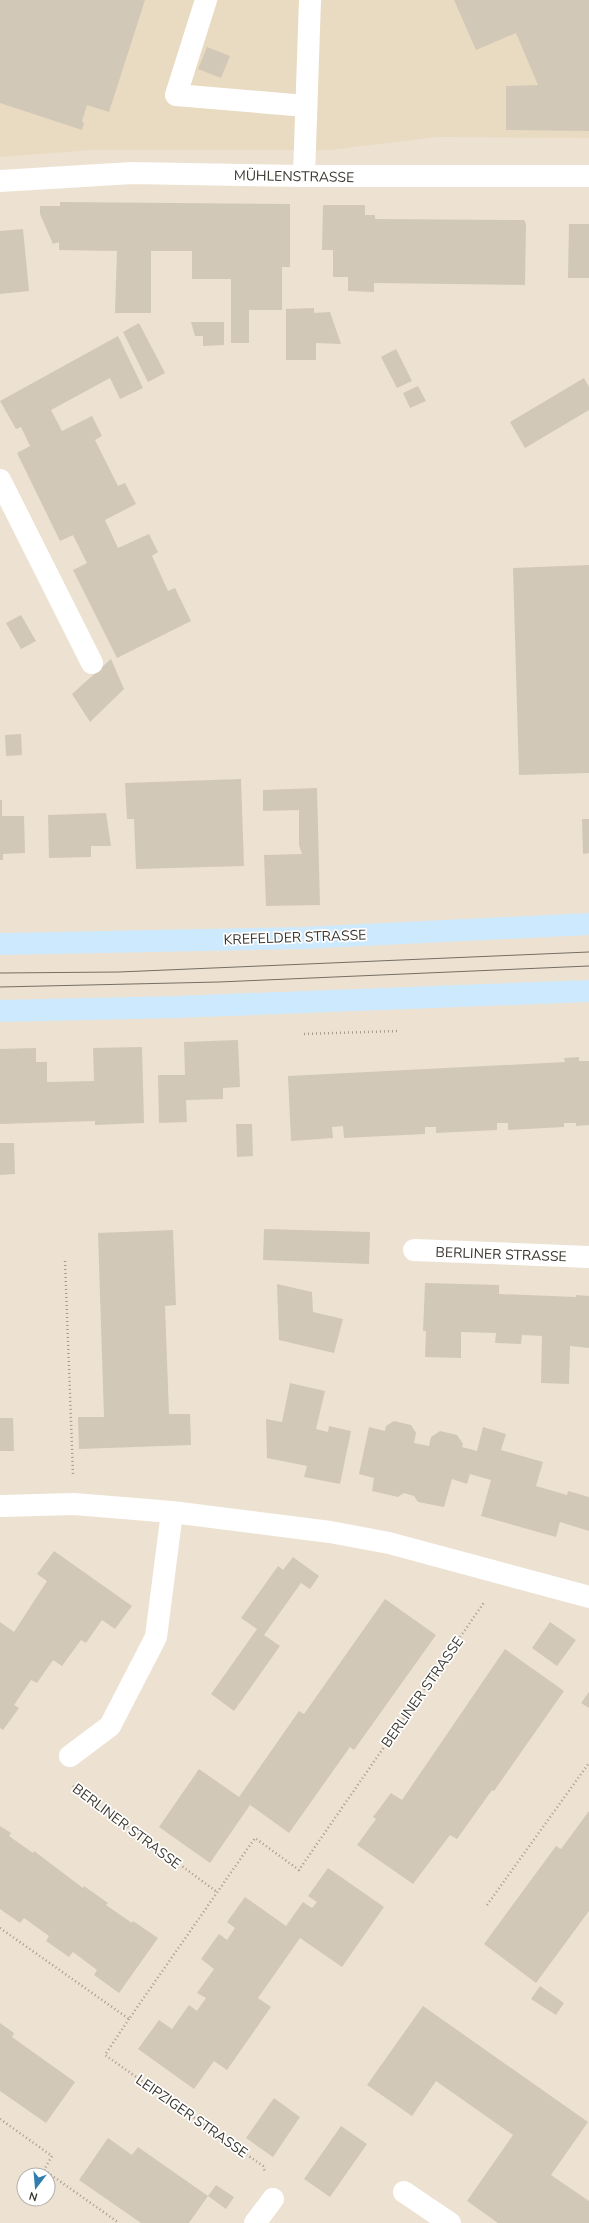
<svg xmlns="http://www.w3.org/2000/svg" width="589" height="2223" font-family="'Nunito Sans',sans-serif">
<rect width="100%" height="100%" fill="#ede2d1"/>
<path fill="#e9dbc2" d="M0,0H589V138L437,137L330,150H91L0,157Z"/>
<path fill="#d2c8b7" d="M0,0H145L109,112L87,105L82,121L84,123L82,130L0,103Z
M454,0H589V131L506,130V86L538,85L516,33L476,50Z
M207,47L230,56L221,78L198,69Z
M60,202L290,204V267H282V310H249V343H231V279H192V251H151V313H115L117,251L59,250V242L53,244L40,214V206H60Z
M323,205H365V215H375V219L524,220L526,224L525,285L374,283V292L348,291V277H333V250H322Z
M569,224H589V278H568Z
M23,229L29,291L0,294V231Z
M314,308V313L330,312L341,344L316,343V360H286V309Z
M191,322H224V345L203,346V336H195Z
M139,323L165,373L148,382L123,332Z
M118,336L143,388L120,399L110,378L51,410L62,431L92,416L102,436L95,440L118,486L125,483L136,504L105,520L118,548L149,534L158,552L152,556L168,591L175,588L191,621L117,658L73,570L87,563L73,535L60,541L17,453L30,446L21,427L16,429L0,401Z
M396,349L412,381L397,388L381,357Z
M584,378L589,387V410L525,448L510,422Z
M418,386L426,401L410,408L403,393Z
M589,565V773L519,775L513,568Z
M21,615L36,641L21,649L6,623Z
M111,659L124,689L90,722L72,694Z
M21,734L22,755L6,756L5,735Z
M241,779L244,866L136,869L134,819H127L125,783Z
M317,788L320,905L266,906L264,855L302,854L299,845V810L263,811V790Z
M0,800H2V816H24L25,853L3,854V860H0Z
M106,813L111,846H91V857L49,858L48,815Z
M582,819H589V853L583,854Z
M238,1040L240,1087L223,1088V1099L186,1100L187,1122L159,1123L158,1075H185L184,1042Z
M142,1047L144,1123L95,1125V1121L0,1124V1049L36,1048V1062H47V1082L94,1081L93,1048Z
M579,1057V1061H589V1125L576,1126V1123H564V1127L508,1130V1123H497V1130L436,1133V1127H425V1134L344,1138L343,1126L332,1127L333,1138L291,1141L288,1076L565,1062L564,1058Z
M236,1124H252L253,1156L237,1157Z
M0,1143H14L15,1174L0,1175Z
M264,1229L370,1232L369,1264L263,1260Z
M173,1230L176,1305L165,1306L169,1414H190L191,1445L79,1449L78,1417H104L98,1233Z
M425,1283L499,1285V1294L576,1297V1295L589,1296V1348L570,1346L569,1384L541,1383L542,1336L522,1335L521,1344L495,1343L496,1333L461,1332V1358L425,1357L426,1331H423Z
M277,1284L312,1292L313,1312L343,1319L334,1353L279,1340Z
M290,1383L325,1391L316,1429L328,1432L329,1426L351,1431L340,1484L304,1477L307,1466L267,1458L266,1419L282,1422Z
M0,1418H13L14,1451H0Z
M394,1421L411,1425L416,1433L414,1443L429,1446L431,1437L440,1431L457,1435L463,1444L462,1447L477,1451L483,1427L506,1434L501,1450L543,1462L536,1486L567,1495L568,1491L589,1497V1531L560,1522L556,1537L481,1516L491,1480L470,1474L467,1484L452,1479L444,1507L418,1502L414,1496L404,1493L398,1497L372,1491L374,1478L359,1474L369,1427L385,1431L386,1426Z
M54,1551L132,1606L115,1629L102,1620L86,1643L81,1640L62,1666L53,1660L37,1683L31,1680L14,1705L19,1708L3,1730L0,1728V1622L14,1632L47,1581L37,1574Z
M293,1557L319,1576L310,1589L301,1583L264,1635L280,1646L234,1711L211,1694L257,1629L241,1618L278,1566L283,1570Z
M385,1599L436,1635L354,1750L350,1747L289,1833L250,1805L210,1863L159,1827L199,1769L239,1797L299,1711L304,1714Z
M550,1622L576,1640L557,1666L532,1648Z
M505,1649L564,1691L494,1791L492,1790L457,1839L450,1835L413,1884L357,1845L376,1819L373,1817L391,1793L402,1800Z
M589,1692V1708L581,1703Z
M589,1811V1911L536,1983L484,1944L556,1846L561,1849Z
M0,1826L11,1833L9,1836L33,1853L34,1851L83,1888L84,1886L108,1903L106,1905L132,1923L133,1921L158,1938L119,1993L94,1975L97,1970L73,1952L69,1957L46,1941L49,1936L24,1918L20,1923L0,1909Z
M328,1868L384,1907L342,1967L300,1938L258,1998L271,2007L227,2070L214,2061L194,2089L138,2049L159,2020L172,2029L189,2005L197,2011L201,2005L206,1998L197,1993L214,1969L201,1959L219,1934L227,1940L235,1928L227,1922L245,1897L286,1926L303,1902L312,1908L317,1902L308,1896Z
M540,1986L564,2003L556,2015L531,1999Z
M423,2006L588,2122L551,2175L589,2201V2223H498L467,2201L513,2135L436,2081L412,2116L367,2085Z
M0,2023L14,2033L12,2037L75,2082L46,2123L0,2091Z
M274,2098L300,2117L273,2157L246,2138Z
M341,2126L367,2144L330,2197L304,2179Z
M108,2138L132,2155L138,2147L208,2196L189,2223H141L79,2180Z
M216,2185L234,2197L226,2209L208,2196Z"/>
<g fill="none" stroke-linecap="round" stroke-linejoin="round">
<path stroke="#a39b8e" stroke-width="2.5" stroke-dasharray="1 3" stroke-linecap="butt" d="M304,1034L397,1031
M65,1261L73,1474
M73,1786L217,1892
M487,1905L589,1763
M0,1928L129,2019L255,1838L299,1870L485,1601
M129,2019L105,2055L263,2166L265,2172
M0,2119L52,2156L44,2170L119,2223"/>
<path stroke="#fff" stroke-width="22" d="M206,0L176,95L306,106
M304,176L310,0
M0,181L132,173L304,176H589
M0,480L92,663
M414,1250L589,1257
M0,1506L74,1504L172,1512L330,1532L389,1543L589,1597
M70,1756L110,1726L156,1637L172,1512
M404,2192L450,2223
M255,2223L273,2199"/>
<path stroke="#cde9fd" stroke-width="22" d="M0,944L302,938L589,924
M0,1011L175,1007L589,991"/>
<path stroke="#756e64" stroke-width="1" d="M0,973L119,972L589,952
M0,987L219,982L589,966"/>
</g>
<g text-anchor="middle" stroke-width="3.5" stroke-linejoin="round" paint-order="stroke">
<g font-size="14" fill="#3b3730" stroke="#fff">
<text transform="translate(294 176) rotate(1)" y="5">MÜHLENSTRASSE</text>
<text transform="translate(295 937) rotate(-2)" y="5">KREFELDER STRASSE</text>
<text transform="translate(501 1254) rotate(2)" y="5">BERLINER STRASSE</text>
<text transform="translate(422 1692) rotate(-55)" y="5">BERLINER STRASSE</text>
<text transform="translate(127 1826) rotate(37)" y="5">BERLINER STRASSE</text>
<text transform="translate(192 2116) rotate(35)" y="5">LEIPZIGER STRASSE</text>
</g>
</g>
<g transform="translate(36 2187) rotate(196)"><circle r="19" fill="#ffffff" stroke="#b1afac"/>
<path d="M0-3L7 15L0 10L-7 15Z" fill="#2f7eaf"/>
<text y="-6" font-size="11" font-weight="bold" text-anchor="middle" fill="#3b3730">N</text>
</g>
</svg>
